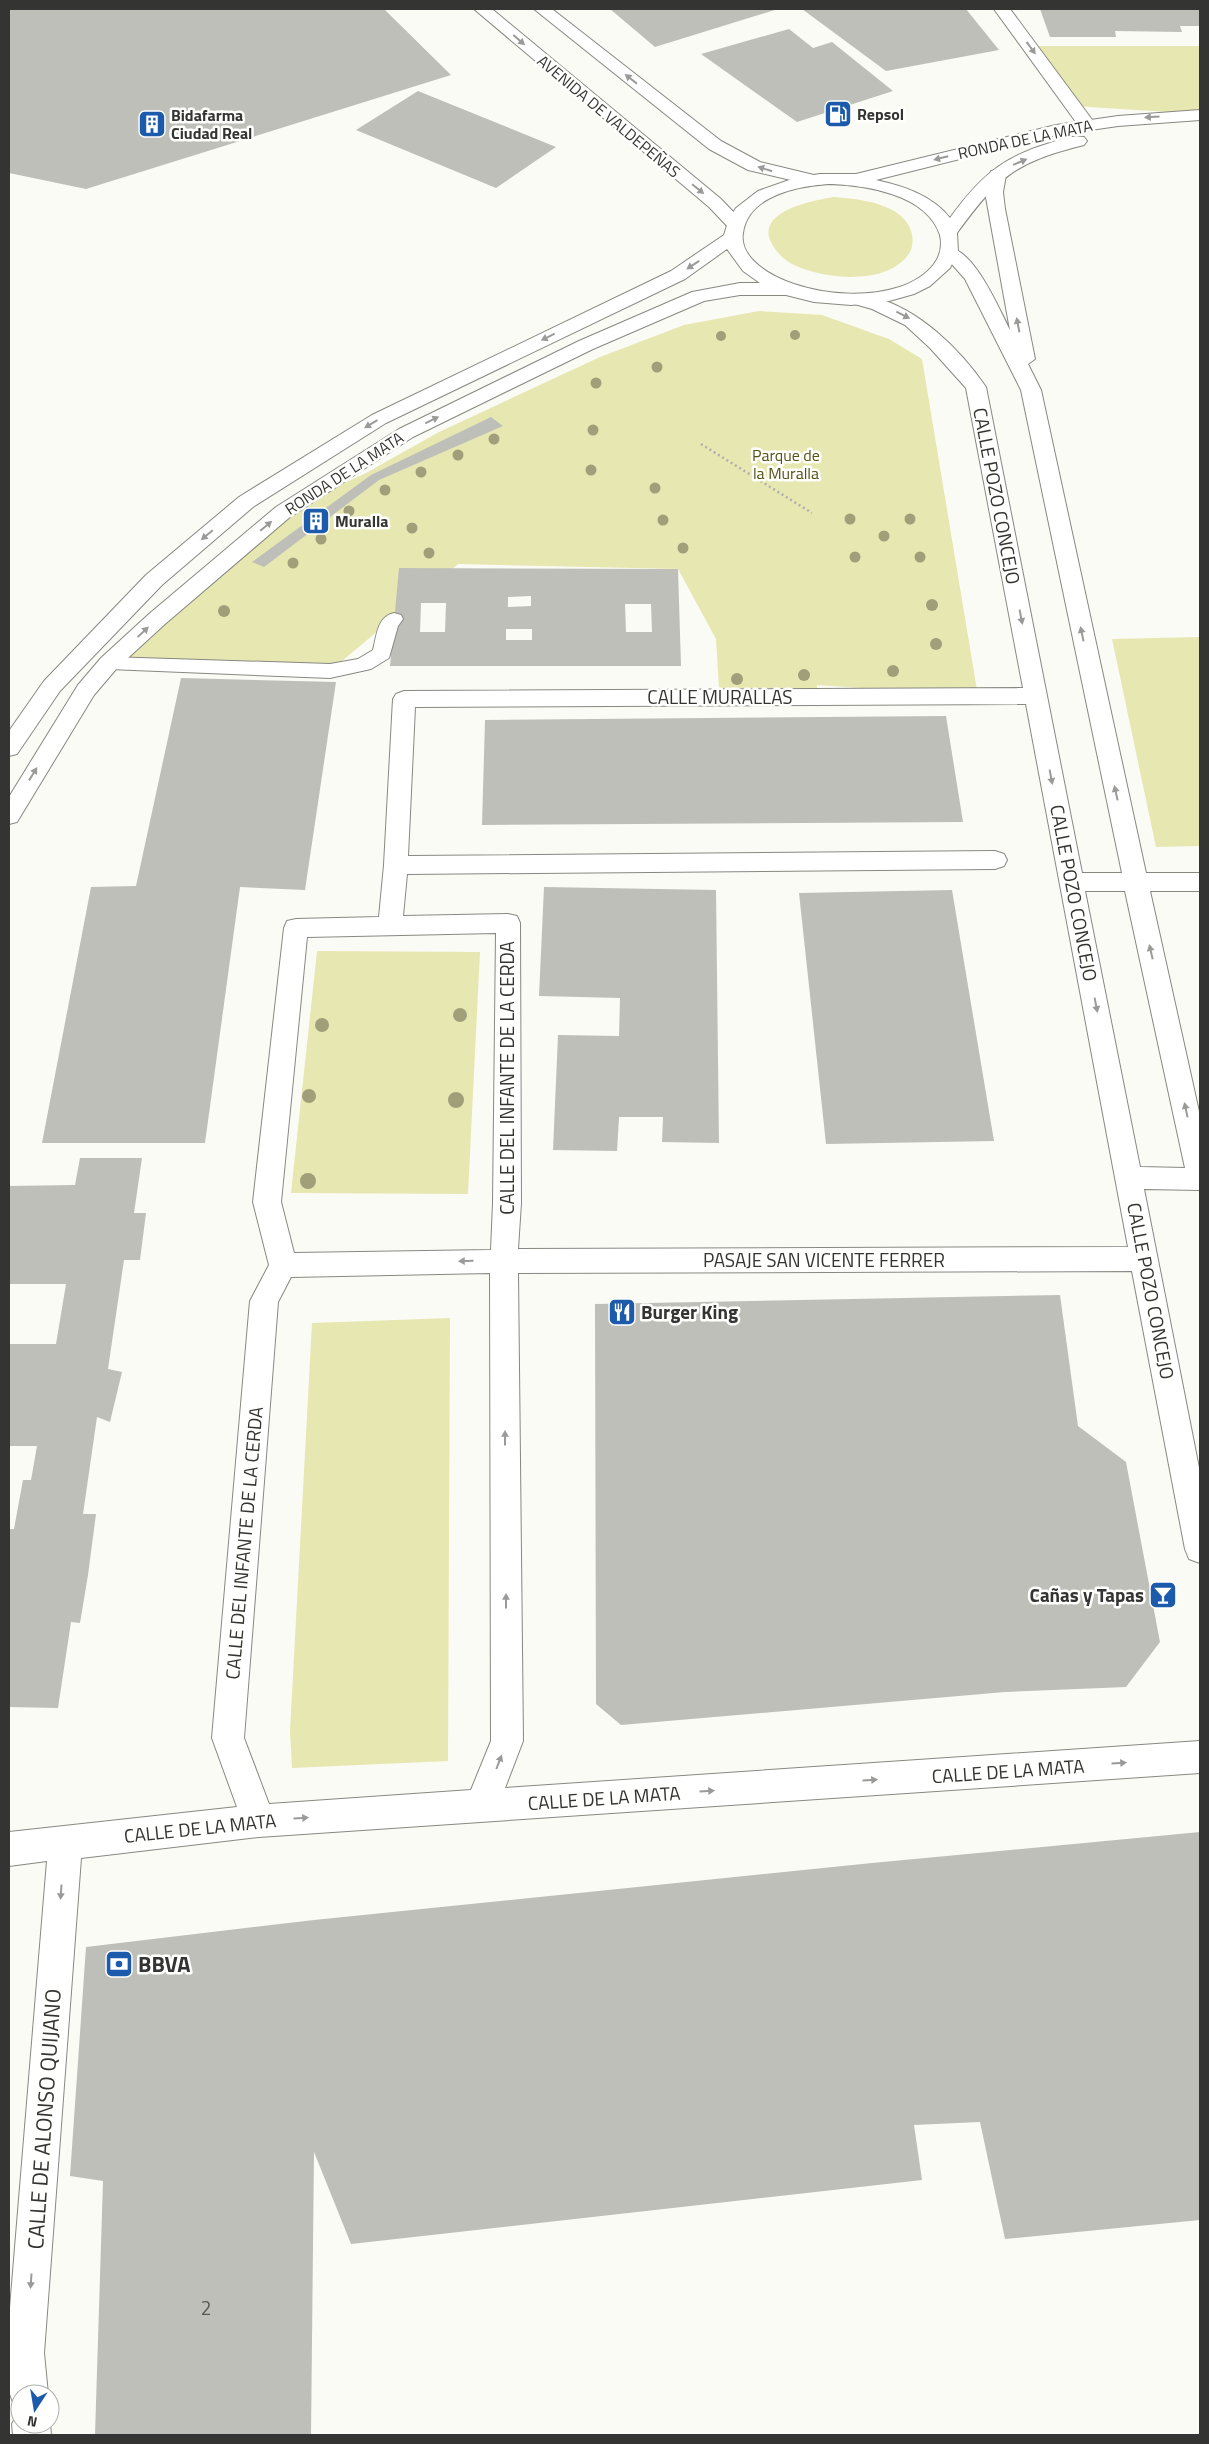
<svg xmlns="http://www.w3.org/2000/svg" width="1209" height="2444" font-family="'Titillium Web',sans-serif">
<rect width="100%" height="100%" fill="#fbfbf5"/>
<path fill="#e7e7b2" d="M1029,46H1200V114L1073,106Z
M834,197C859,199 905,203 912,234C913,241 913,249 908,255C885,286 824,279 794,265C784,260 777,253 772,244C753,211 815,200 834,197Z
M759,311L822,315L889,339L922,359L978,696L817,685V688H719L716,639L678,569L458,564L330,671L109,663L283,512L366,473L439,432L600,357L684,325Z
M1200,637V846L1156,847L1112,639Z
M317,951L480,952L468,1194L291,1193Z
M450,1318L448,1761L292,1768L290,1731L312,1323Z"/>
<path fill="#bfbfba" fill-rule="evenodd" d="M9,9H384L451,75L86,189L9,173Z
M610,9H778L655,47Z
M802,9H966L999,50L886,71Z
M1040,9H1200V26H1180L1182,32L1115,31L1116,37H1050Z
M789,29L813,48L832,42L893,91L797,122L701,54Z
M418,91L556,147L496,188L356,130Z
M491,417L503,426L379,480L264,567L252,562L371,475Z
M399,568L678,569L681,666H390ZM531,596V606L508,607V597ZM421,603H446L445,632H420ZM625,604H651L652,632H626ZM506,629H532V640H506Z
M181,678L336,682L305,890L240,887L205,1143H42L91,887L136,886Z
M946,716L963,822L482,825L485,720Z
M544,887L716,890L719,1143L662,1142L663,1117H619L617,1151L553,1150L558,1035L619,1036L620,998L539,996Z
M952,890L994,1141L826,1144L799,893Z
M80,1158H142L134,1213H146L140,1260H124L108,1369L122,1372L110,1422L97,1417L83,1514H96L88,1575L80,1623L71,1622L58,1708L9,1707V1529H14L23,1480H31L37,1446H9V1344H56L66,1284H9V1186L75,1185Z
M1060,1295L1078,1426L1126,1462L1160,1642L1126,1687L1005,1692L621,1725L596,1704L595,1304Z
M1200,1832V2220L1005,2239L980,2122L914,2125L922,2180L351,2244L314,2152L311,2435H95L103,2181L70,2176L86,1947L314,1920L872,1863Z"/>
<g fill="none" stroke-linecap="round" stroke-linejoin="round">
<g stroke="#888883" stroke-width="2">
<path id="lane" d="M394,613L401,615L403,619L398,626L389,658L371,669L330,678L109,669L102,668L99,663L102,658L109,657L330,664L358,659L373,650C377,635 377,617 394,613Z"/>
</g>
<g stroke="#888883" stroke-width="2">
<path id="street" d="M994,9H1010L1093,121L1096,125L1093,129H1081Z
M997,170L1003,171L1006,175L1003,192L1005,209L1035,359L1028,364L1041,390L1146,873H1200V891H1150L1200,1116V1190L1144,1189L1200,1473V1563L1189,1559L1185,1549L1132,1271L518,1273L523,1741L505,1788L1200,1741V1773L259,1837L81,1858L44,2353L48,2394H20V2424L50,2423L51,2435H13L12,2424L20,2409L15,2408L10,2394L9,2382V2320L47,1861L9,1866V1832L237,1807L212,1738L250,1301L269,1265L253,1202L284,928L287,921L296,919L379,917L384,865L393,699L396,694L404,691L1023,688L966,388L930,348L905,325L872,309L851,303L849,299L851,295C859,293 866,295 874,297C920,310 959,348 986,387L1082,873H1122L1021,390L965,279L941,252L943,248C971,241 999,309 1010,330L985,192L991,171ZM1026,704L1128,1247L518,1249L521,1203L520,923L517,916L508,914L403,916L407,874L995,869L1004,866L1007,860L1004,854L995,851L408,856L415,707ZM1085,891H1125L1185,1168L1140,1167ZM496,933L493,1203L491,1250L294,1253L281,1202L307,937ZM490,1273L491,1741L471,1790L269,1804L244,1738L278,1302L291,1277Z"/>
</g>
<g stroke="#888883" stroke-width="2">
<path id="primary" d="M474,9H492L721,199L741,220L744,224L741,228H729L709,207Z
M534,9H552L721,141L760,162L818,176L821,180L818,184L812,185L748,170L709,149Z"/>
</g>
<g stroke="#888883" stroke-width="2">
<path id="highway" d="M1200,110V120L1118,126L1056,135L876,180C903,186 932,195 950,218C979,178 1002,157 1050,143C1061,139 1073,135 1084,137L1087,141L1084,145C1015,162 998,177 957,233L958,252L950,268L930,286L914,294L889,301L851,305L814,302L786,295H740L704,301L593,349L413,437L290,517L165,624L117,668L94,695L17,822L9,824V797L78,685L101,658L149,614L276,507L399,429L579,341L692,292L740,283H760L743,271L727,249L685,279L386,423L253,507L162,585L60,691L17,754L9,756V731L44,681L146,575L239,497L372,415L671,271L724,235L729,219L736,208L758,191L795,178L820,174H856L1056,125L1118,116ZM829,184C865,185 927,194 940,235C942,244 941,255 934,264C900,309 793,298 756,263C747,255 741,244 743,233C748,195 799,186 829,184Z"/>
</g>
<path stroke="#afafab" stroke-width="2.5" stroke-dasharray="2 3" stroke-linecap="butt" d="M701,444L812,513"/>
<use href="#lane" fill="#fff" fill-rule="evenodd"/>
<use href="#street" fill="#fff" fill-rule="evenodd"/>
<use href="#primary" fill="#fff" fill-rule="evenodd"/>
<use href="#highway" fill="#fff" fill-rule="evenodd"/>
</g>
<g fill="#a09f7a">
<circle cx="795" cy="335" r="5"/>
<circle cx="721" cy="336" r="5"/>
<circle cx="657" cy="367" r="5.5"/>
<circle cx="596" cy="383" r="5.5"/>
<circle cx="593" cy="430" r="5.5"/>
<circle cx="494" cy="439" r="5.5"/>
<circle cx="458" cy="455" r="5.5"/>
<circle cx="591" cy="470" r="5.5"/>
<circle cx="421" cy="472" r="5.5"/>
<circle cx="655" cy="488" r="5.5"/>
<circle cx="385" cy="490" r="5.5"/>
<circle cx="349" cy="511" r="5.5"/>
<circle cx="850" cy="519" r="5.5"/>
<circle cx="910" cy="519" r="5.5"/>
<circle cx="663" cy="520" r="5.5"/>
<circle cx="412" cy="528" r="5.5"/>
<circle cx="884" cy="536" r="5.5"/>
<circle cx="321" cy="539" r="5.5"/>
<circle cx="683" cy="548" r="5.5"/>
<circle cx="429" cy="553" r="5.5"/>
<circle cx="855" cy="557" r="5.5"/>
<circle cx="920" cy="557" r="5.5"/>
<circle cx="293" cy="563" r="5.5"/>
<circle cx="932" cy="605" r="6"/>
<circle cx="224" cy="611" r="6"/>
<circle cx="936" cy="644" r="6"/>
<circle cx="893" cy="671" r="6"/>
<circle cx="804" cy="675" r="6"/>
<circle cx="737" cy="679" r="6"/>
<circle cx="460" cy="1015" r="7"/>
<circle cx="322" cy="1025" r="7"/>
<circle cx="309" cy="1096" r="7"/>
<circle cx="456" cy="1100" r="8"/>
<circle cx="308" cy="1181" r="8"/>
</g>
<defs><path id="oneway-solid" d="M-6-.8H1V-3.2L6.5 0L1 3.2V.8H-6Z" transform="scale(1.25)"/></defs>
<g fill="#9a9a98">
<use href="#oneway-solid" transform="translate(519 40) rotate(41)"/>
<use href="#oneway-solid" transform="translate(1031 48) rotate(54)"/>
<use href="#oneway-solid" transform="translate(631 79) rotate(-142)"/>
<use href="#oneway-solid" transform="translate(1152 117) rotate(177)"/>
<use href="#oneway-solid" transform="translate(941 158) rotate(166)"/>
<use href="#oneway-solid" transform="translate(1020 162) rotate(-23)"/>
<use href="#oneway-solid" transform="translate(765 169) rotate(-163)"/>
<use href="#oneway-solid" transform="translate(698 189) rotate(39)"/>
<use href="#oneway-solid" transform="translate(693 265) rotate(147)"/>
<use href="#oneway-solid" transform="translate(903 315) rotate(27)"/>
<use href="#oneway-solid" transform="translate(1018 325) rotate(-101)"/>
<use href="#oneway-solid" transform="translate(548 337) rotate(154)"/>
<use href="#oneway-solid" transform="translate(432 420) rotate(-26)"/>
<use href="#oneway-solid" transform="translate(371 424) rotate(149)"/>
<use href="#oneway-solid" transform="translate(266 526) rotate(-40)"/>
<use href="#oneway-solid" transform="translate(207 535) rotate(140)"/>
<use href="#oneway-solid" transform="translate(1021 617) rotate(79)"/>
<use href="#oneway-solid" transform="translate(143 632) rotate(-43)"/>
<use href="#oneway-solid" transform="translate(1082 634) rotate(-102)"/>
<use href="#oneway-solid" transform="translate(33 774) rotate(-58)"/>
<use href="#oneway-solid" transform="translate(1051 777) rotate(79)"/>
<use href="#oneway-solid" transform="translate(1116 793) rotate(-102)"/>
<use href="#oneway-solid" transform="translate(1151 952) rotate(-103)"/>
<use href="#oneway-solid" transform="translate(1096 1005) rotate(79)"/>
<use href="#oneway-solid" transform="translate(1186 1110) rotate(-102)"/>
<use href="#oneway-solid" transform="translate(466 1261) rotate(179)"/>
<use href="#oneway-solid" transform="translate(505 1438) rotate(-90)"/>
<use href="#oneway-solid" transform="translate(506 1601) rotate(-90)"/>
<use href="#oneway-solid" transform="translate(499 1762) rotate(-69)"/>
<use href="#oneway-solid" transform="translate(1119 1763) rotate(-4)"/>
<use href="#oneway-solid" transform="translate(870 1780) rotate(-4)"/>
<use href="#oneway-solid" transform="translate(707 1791) rotate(-4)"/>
<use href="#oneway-solid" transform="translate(301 1818) rotate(-4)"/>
<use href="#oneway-solid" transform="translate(61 1892) rotate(94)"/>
<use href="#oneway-solid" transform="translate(31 2281) rotate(94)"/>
</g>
<defs>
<g id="fuel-square" transform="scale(1.4375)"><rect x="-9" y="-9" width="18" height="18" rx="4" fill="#1c5bab" stroke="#fffffe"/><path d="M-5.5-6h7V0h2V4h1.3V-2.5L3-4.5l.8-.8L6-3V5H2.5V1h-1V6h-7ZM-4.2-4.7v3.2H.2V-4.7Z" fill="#fff"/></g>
<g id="building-square" transform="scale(1.4375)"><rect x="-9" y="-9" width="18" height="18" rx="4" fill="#1c5bab" stroke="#fffffe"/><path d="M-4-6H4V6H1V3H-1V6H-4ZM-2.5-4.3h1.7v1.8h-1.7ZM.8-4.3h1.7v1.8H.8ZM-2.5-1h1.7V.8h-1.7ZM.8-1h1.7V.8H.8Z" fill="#fff"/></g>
<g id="restaurant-square" transform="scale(1.4375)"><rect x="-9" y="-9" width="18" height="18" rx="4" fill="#1c5bab" stroke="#fffffe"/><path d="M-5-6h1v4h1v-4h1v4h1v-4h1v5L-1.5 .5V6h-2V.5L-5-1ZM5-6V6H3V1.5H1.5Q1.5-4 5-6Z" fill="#fff"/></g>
<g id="bar-square" transform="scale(1.4375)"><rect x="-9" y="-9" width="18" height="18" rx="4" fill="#1c5bab" stroke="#fffffe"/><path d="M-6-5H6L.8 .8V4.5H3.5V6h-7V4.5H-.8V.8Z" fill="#fff"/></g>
<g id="bank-square" transform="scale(1.4375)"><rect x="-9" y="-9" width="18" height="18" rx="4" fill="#1c5bab" stroke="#fffffe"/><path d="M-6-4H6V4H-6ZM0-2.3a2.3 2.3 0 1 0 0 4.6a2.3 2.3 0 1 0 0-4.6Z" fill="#fff"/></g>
</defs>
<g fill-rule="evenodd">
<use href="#fuel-square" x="838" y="114"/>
<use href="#building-square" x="152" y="124"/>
<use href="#building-square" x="316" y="521"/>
<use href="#restaurant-square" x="622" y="1312"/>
<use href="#bar-square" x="1163" y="1595"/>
<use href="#bank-square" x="119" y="1964"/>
</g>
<g text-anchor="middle" stroke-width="5" stroke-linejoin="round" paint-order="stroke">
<g font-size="16" font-weight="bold" fill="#343432" stroke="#fffffe" text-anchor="start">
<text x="857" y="120">Repsol</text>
<text x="171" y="121">Bidafarma<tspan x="171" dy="18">Ciudad Real</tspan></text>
<text x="335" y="527">Muralla</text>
</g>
<g font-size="16" fill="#343432" stroke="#fffffe">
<text transform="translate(609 116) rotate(40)" y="6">AVENIDA DE VALDEPEÑAS</text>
<text transform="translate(1025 139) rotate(-12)" y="6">RONDA DE LA MATA</text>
<text transform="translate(344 473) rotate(-33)" y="6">RONDA DE LA MATA</text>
</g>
<g font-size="16" fill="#555315" stroke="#fffffe">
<text x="786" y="461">Parque de<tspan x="786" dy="18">la Muralla</tspan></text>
</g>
<g font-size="19" fill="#343432" stroke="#fffffe">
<text transform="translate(997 496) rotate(79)" y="7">CALLE POZO CONCEJO</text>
<text x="720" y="704">CALLE MURALLAS</text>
<text transform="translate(1074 893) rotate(79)" y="7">CALLE POZO CONCEJO</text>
<text transform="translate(507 1078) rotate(-90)" y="7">CALLE DEL INFANTE DE LA CERDA</text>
<text x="824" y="1267">PASAJE SAN VICENTE FERRER</text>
<text transform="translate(1151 1291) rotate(79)" y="7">CALLE POZO CONCEJO</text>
<text transform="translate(244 1543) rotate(-85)" y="7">CALLE DEL INFANTE DE LA CERDA</text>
<text transform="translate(1008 1771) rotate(-4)" y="7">CALLE DE LA MATA</text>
<text transform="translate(604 1798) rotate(-4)" y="7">CALLE DE LA MATA</text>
<text transform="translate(200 1828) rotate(-6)" y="7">CALLE DE LA MATA</text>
</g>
<g font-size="19" font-weight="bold" fill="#343432" stroke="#fffffe" text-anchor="start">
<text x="641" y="1319">Burger King</text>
<text x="1144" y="1602" text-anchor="end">Cañas y Tapas</text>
</g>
<g font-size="19" fill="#575754">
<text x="206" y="2315">2</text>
</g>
<g font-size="22" font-weight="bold" fill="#343432" stroke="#fffffe" text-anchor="start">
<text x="138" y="1972">BBVA</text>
</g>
<g font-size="22" fill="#343432" stroke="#fffffe">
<text transform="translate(44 2119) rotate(-86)" y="8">CALLE DE ALONSO QUIJANO</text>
</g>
</g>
<rect width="1209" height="2444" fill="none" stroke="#343432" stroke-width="20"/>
<g transform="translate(35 2409) rotate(192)"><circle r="24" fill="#fffffe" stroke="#aeaeac"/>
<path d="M0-4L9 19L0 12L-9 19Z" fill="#1c5bab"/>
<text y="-8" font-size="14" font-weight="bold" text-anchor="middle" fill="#343432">N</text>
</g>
</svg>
